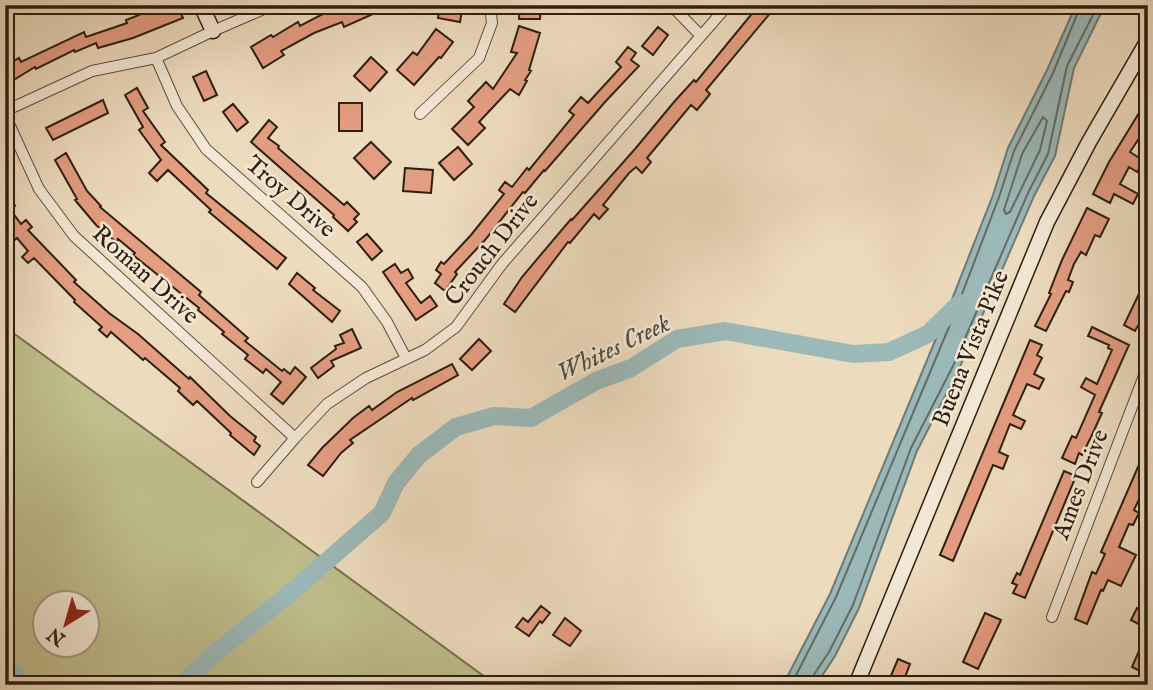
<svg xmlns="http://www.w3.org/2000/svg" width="1153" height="690" font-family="'IM FELL English',serif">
<rect width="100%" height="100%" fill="#eddbbe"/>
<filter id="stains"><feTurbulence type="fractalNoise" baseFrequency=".00286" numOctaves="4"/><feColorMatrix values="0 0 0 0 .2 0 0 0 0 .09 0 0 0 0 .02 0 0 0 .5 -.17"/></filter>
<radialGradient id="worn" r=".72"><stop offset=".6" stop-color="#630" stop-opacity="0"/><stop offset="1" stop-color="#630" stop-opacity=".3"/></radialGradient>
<path fill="#bfbe8c" stroke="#766e4e" stroke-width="2" fill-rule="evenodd" d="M5,327L496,685H5ZM46,602H88V644H46Z"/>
<path fill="#9bb9b9" stroke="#6f7b75" stroke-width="2" d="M1076,5H1105L1074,68L1055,156L1034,196L959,369L917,451L859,608L835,656L816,685H783L830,594L947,312L993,195L1008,148L1047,70Z"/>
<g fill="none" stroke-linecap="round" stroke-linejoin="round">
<path stroke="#646c64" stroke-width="2" d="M1043,117L1047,121L1040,150L1010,212L1006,214L1004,210L1022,154Z
M791,685L836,597L954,315L999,197L1014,151L1053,73L1081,5
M811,685V679L829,652L853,605L911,448L953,366L1028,193L1048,154L1067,66L1098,5"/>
<path stroke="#9bb9b9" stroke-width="18" d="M5,664L23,685
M182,685L215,653L287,596L382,513L396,483L419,455L456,427L494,416L531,418L596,381L631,368L677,339L725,331L853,354L889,352L928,334L960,303"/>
</g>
<path fill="#e49d81" stroke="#2d1e0f" stroke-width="2" d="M164,5H177L183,18L133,38L98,48L96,43L75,52L74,50L36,69L35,67L12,81L11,78L5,82V66L19,58L21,62L84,32L86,37L127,23L126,20Z
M340,5H393L344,27L342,22L314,33L281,51L284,55L263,68L251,47L271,35L273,37L298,22L300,26Z
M440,5H463L460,22L438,18Z
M520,5H541L540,19H519Z
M759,5H777L706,90L710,94L697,110L691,105L647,158L651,162L642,173L636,167L629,173L603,205L608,209L599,219L594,214L570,243L568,242L515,312L504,304L522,277L571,219L572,220L635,149L674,102L694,80L696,82Z
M519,26L540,33L529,70L531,71L525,80L527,81L519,95L510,89L479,122L485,128L468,145L452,129L474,107L468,101L486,82L493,89L517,53L511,52Z
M658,27L668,35L653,55L642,46Z
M436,29L453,42L441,58L439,57L414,85L397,70L413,52L417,55Z
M628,47L636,53L631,60L639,66L605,102L545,171L544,170L525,193L523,192L485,240L455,272L457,274L445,291L435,283L441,274L436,270L441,262L444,264L471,235L504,194L499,190L505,182L512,187L527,168L529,170L574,115L569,111L581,97L588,103L621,67L616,62Z
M371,57L387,72L370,91L354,76Z
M206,71L217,95L204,101L193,77Z
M137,88L148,108L143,111L165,142L161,145L208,190L206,193L286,258L277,269L209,212L211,210L168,170L157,181L149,173L161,160L139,130L143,127L125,95Z
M103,100L108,113L53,140L46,128Z
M339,103H362V131H339Z
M233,104L248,122L237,131L223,112Z
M1142,108L1148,111V125L1130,152L1144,161L1137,172L1129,167L1120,184L1138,194L1133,204L1114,194L1110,203L1093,194L1109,162Z
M269,120L277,127L268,138L279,146L278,148L344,205L347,202L359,214L354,219L357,222L348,231L333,217L334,215L251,142Z
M371,142L391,162L374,179L354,158Z
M458,147L472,164L454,180L439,163Z
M66,153L87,191L101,206L100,207L201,292L199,295L248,338L245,341L282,371L284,369L290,374L295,367L306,377L283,404L271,394L281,382L266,369L263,373L245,359L248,355L222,334L224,332L198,310L199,308L133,255L135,253L118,239L116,242L96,225L75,200L77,199L55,160Z
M405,168L433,170L431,193L403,191Z
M5,187L15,206L10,209L21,224L26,220L32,227L28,230L76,280L74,282L109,313L138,334L189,379L190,377L230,416L256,437L254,441L260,446L254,455L230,435L231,433L197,401L193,405L178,391L180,388L145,358L143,360L111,332L107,337L99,330L102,327L74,302L75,300L34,258L28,263L22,257L28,251L17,238L5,248Z
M1087,208L1109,219L1100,237L1095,235L1086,255L1081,252L1074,264L1068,280L1073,282L1069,292L1066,291L1046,331L1035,326L1051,294L1049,293L1062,260Z
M367,234L382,251L372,260L357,242Z
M395,264L401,273L408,269L413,278L406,283L421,303L430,296L437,306L416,320L383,272Z
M297,273L315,288L313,290L340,311L332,322L289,284Z
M1148,275V308L1135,331L1124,325Z
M1092,327L1129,345L1099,412L1102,413L1091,437L1082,455L1079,453L1075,464L1062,458L1072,436L1076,438L1095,395L1081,387L1086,378L1097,384L1112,350L1108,348L1109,345L1088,336Z
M352,329L361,348L331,361L334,366L318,378L311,368L336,349L335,346L344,343L340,335Z
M479,339L491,351L472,370L460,359Z
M1030,340L1042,345L1037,355L1042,358L1034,374L1044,379L1039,389L1027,384L1013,415L1025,421L1021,429L1010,424L999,452L1008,456L1003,469L993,465L953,561L940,555Z
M452,364L458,375L413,400L412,398L350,440L353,443L341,453L323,476L308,465L322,448L353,418L369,406L372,410L397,392Z
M1148,444V480L1134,510L1139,513L1133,525L1129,524L1119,547L1136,555L1121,586L1108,580L1103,591L1101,590L1087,624L1075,619L1092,572L1096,574L1105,554L1101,552Z
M1064,471L1076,476L1025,598L1013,593L1017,585L1012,583L1017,573L1020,575Z
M1148,598V629L1131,620L1137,608L1141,611Z
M541,606L550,613L542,623L540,621L529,636L516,627L523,618L528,622Z
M985,613L1001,620L978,669L963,662Z
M565,618L581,631L570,646L553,635Z
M1148,630V664L1144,673L1132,667Z
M898,659L910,664L902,685H887Z"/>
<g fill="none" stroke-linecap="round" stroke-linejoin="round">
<g stroke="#5d4d3b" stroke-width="12">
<path id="street" d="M671,5L701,36
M156,58L177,106L206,149L362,287L387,322L406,358
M5,111L92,71L156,58L213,31L273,5
M420,114L479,58L492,23L490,5
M5,115L39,189L74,236L295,438
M257,482L295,438L327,404L366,378L425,350L456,327L502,264L728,5
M1052,617L1148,365"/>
</g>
<g stroke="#2d1e0f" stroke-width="17">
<path id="secondary" d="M201,5L213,31
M856,685L1047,222L1089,142L1148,40"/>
</g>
<use href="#street" stroke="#f3e8d5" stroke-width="10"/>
<use href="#secondary" stroke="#f3e8d5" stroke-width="14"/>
</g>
<g text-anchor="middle" stroke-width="5" stroke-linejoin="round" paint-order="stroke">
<g font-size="24" fill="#2d1e0f" stroke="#f3e8d5">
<text transform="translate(291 196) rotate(41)" y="8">Troy Drive</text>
<text transform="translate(491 249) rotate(-52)" y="8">Crouch Drive</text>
<text transform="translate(146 274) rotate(42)" y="8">Roman Drive</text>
<text transform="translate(970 348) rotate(-68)" y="8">Buena Vista Pike</text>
<text transform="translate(1080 484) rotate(-69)" y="8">Ames Drive</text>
</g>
<g font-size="26" font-style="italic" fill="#4e4c42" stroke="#f3e8d5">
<text transform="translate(613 347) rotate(-26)" y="9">Whites Creek</text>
</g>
</g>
<rect width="1153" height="690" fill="none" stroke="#eddbbe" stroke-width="28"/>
<rect x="7" y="7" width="1139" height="676" fill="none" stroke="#2d1e0f" stroke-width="3.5"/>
<rect x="14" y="14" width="1125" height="662" fill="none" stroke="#2d1e0f" stroke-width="2"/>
<g transform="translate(66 624) rotate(217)"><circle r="33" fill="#f3e8d5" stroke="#a49786" stroke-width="2"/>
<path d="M0-5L12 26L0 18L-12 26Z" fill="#8f2418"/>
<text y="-10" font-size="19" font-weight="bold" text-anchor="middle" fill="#2d1e0f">N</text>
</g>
<rect width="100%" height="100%" filter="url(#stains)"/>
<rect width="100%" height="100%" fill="url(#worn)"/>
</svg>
